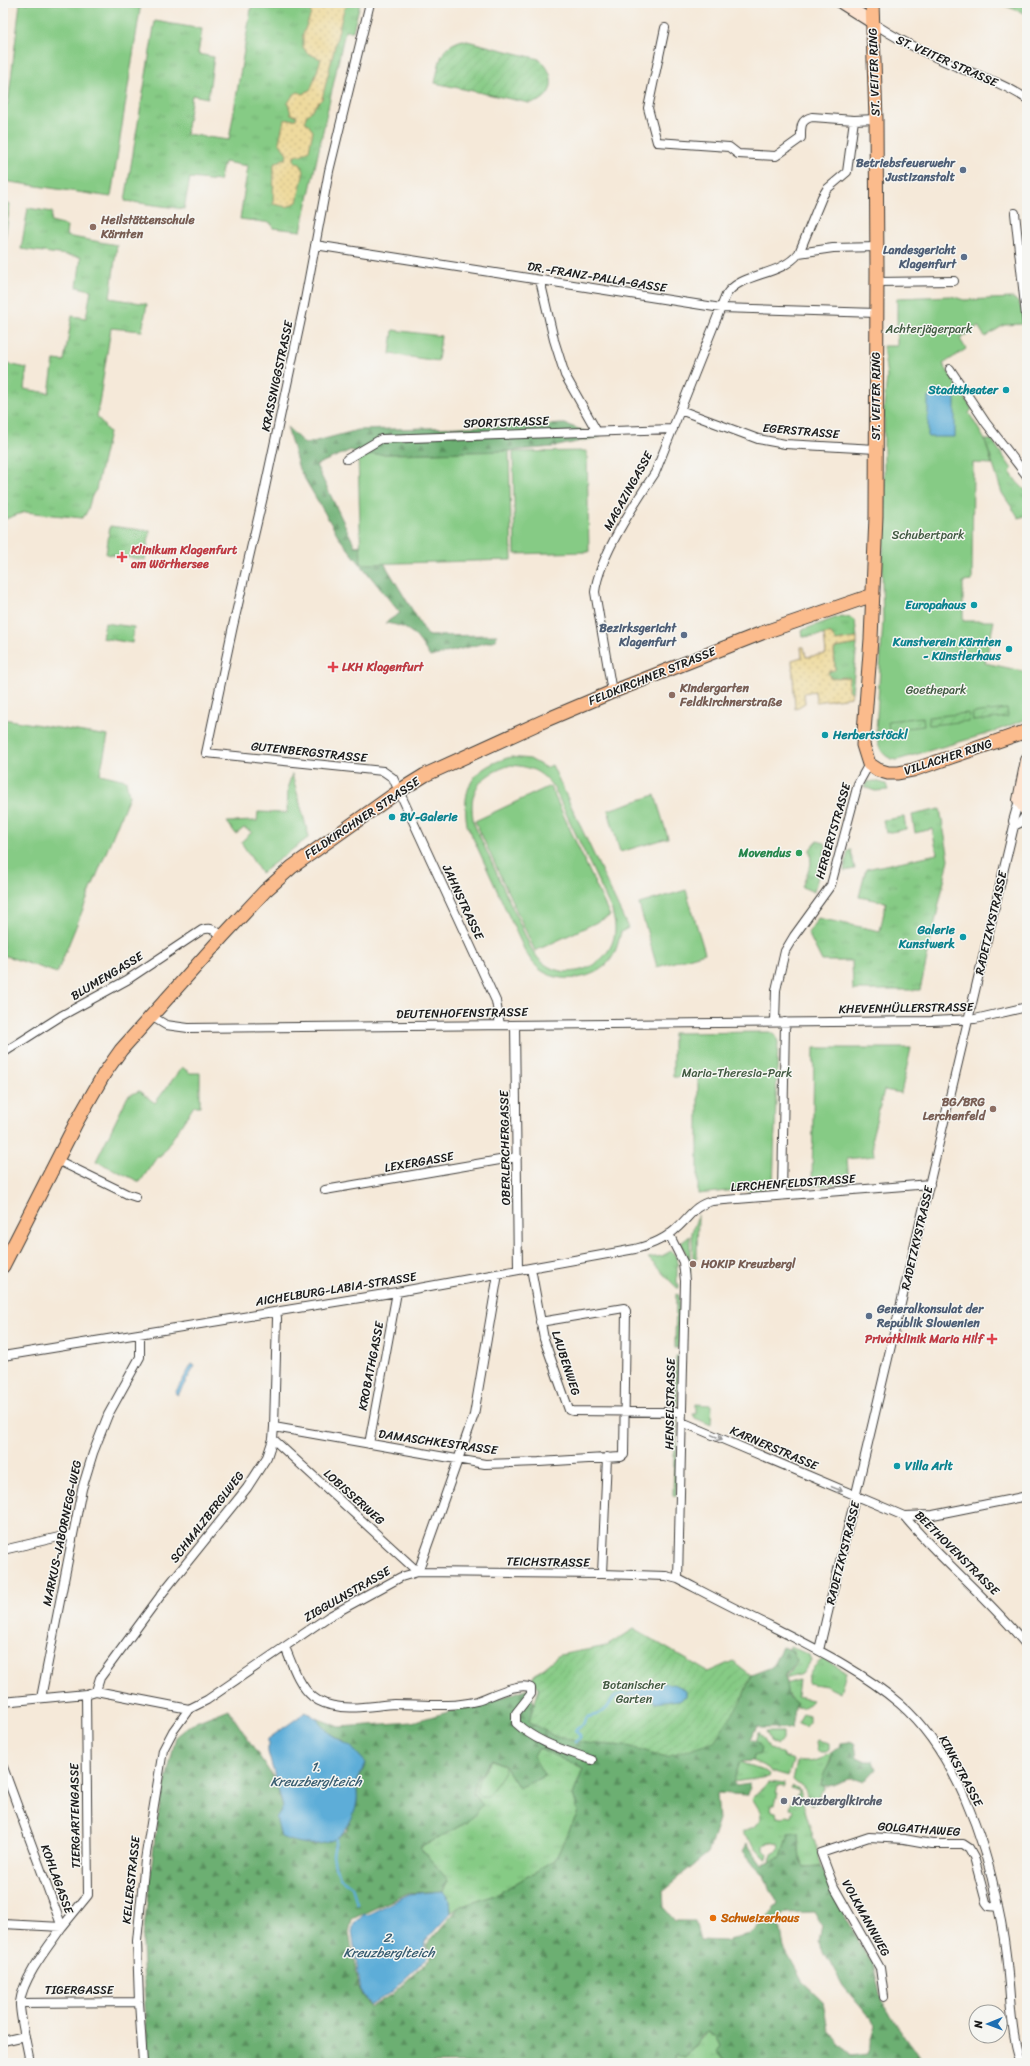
<svg xmlns="http://www.w3.org/2000/svg" width="1030" height="2066" font-family="Sriracha,sans-serif">
<defs>
<pattern id="grass-tufts" width="24" height="20" patternUnits="userSpaceOnUse"><rect width="24" height="20" fill="#86cb85"/><path d="M3 7l-1-3M5 7V3M7 7l1-3M15 17l-1-3M17 17v-4M19 17l1-3" fill="none" stroke="#73ae72"/></pattern>
<pattern id="forest-firs" width="22" height="20" patternUnits="userSpaceOnUse"><rect width="22" height="20" fill="#6caf72"/><path d="M5 1l3.5 6h-7zM16 11l3.5 6h-7z" fill="#588e5d"/></pattern>
<pattern id="sand-dots" width="8" height="8" patternUnits="userSpaceOnUse"><rect width="8" height="8" fill="#eeda9e"/><path d="M2 2h.1M6 6h.1" fill="none" stroke="#ccba88" stroke-width="1.8" stroke-linecap="round"/></pattern>
<pattern id="garden-furrows" width="10" height="10" patternUnits="userSpaceOnUse"><rect width="10" height="10" fill="#86cb85"/><path d="M-1 1l2-2M0 10L10 0M9 11l2-2" fill="none" stroke="#73ae72"/></pattern>
</defs>
<rect width="100%" height="100%" fill="#f6f6f2"/>
<filter id="ink" filterUnits="userSpaceOnUse"><feTurbulence type="fractalNoise" baseFrequency=".025" numOctaves="2"/><feDisplacementMap in="SourceGraphic" scale="8" xChannelSelector="R" yChannelSelector="G"/><feConvolveMatrix kernelMatrix="1 2 1 2 8 2 1 2 1" color-interpolation-filters="sRGB"/></filter>
<filter id="wash" filterUnits="userSpaceOnUse"><feTurbulence type="fractalNoise" baseFrequency=".012" numOctaves="4" result="noise"/><feDisplacementMap in="SourceGraphic" scale="16" xChannelSelector="R" yChannelSelector="G"/><feGaussianBlur stdDeviation="0.9" result="paint"/><feColorMatrix in="noise" values="0 0 0 0 0 0 0 0 0 0 0 0 0 0 0 0 0 1.4 0 .05"/><feComposite in="paint" operator="in"/></filter>
<g filter="url(#wash)">
<rect width="100%" height="100%" fill="#f5e9d9"/>
<path fill="url(#grass-tufts)" stroke="#517450" d="M252,3H360L353,31H345L301,231L273,228L271,223L240,219L248,166L224,162L219,181L190,178L184,209L125,201L155,21L202,29L198,54L214,57L208,98L192,95L186,134L229,140Z
M1003,3H1024V13L1003,5Z
M3,203L10,204L3,252Z
M28,208L52,212L51,222L67,226L66,236L117,245L110,298L147,304L142,331L111,328L97,416L109,433L96,490C88,498 91,511 82,518L25,512L5,519L3,529V363L27,368L24,389L49,393L54,360L64,361L72,316L86,318L91,290L77,287L81,257L21,249Z
M985,440H992L1012,469L1010,472L1017,482L1027,492V515L1019,518L1002,493Z
M110,526L150,531L145,560L106,554Z
M841,616L851,618L855,621L857,638L836,641L831,634L803,637L802,630Z
M105,623L134,627L132,643L102,638Z
M857,644L852,692H849L829,677L828,672L835,669L834,650L836,648Z
M875,781L886,784L888,790L875,791L864,787L867,782Z
M940,809L949,859L920,990H853L852,961H822L808,933L818,918L880,931L886,902L859,897L866,869L937,854L932,829L915,833L912,815Z
M904,817L906,829L886,833L883,820Z
M817,841L825,843L826,846L814,892L802,887L811,864L810,849Z
M851,850L855,869L844,871L848,851Z
M698,1215L697,1258H693L692,1232Z
M690,1236V1272H688L687,1255L681,1243Z
M671,1251L675,1255L679,1265L677,1266V1283L679,1284V1288H677L648,1258L662,1256Z
M676,1294L679,1295V1348H675Z
M676,1356H678L677,1408H674Z
M696,1404L712,1405L711,1425L695,1418L693,1414H696Z
M675,1417H677L676,1496H673Z
M790,1646L809,1655L811,1661L802,1674L785,1679L797,1661L792,1650L789,1649Z
M823,1659L846,1672L840,1693L826,1686L808,1683C806,1673 816,1664 823,1659Z
M799,1680L797,1697L812,1700C807,1706 804,1709 796,1707V1703C789,1698 786,1693 785,1684Z
M803,1713L809,1715V1722L806,1727L798,1724Z
M759,1732L770,1749L771,1748L784,1755V1757L793,1760L788,1777L771,1772L768,1768L753,1761L754,1756L761,1747L756,1741Z
M766,1732H782V1740L778,1745L770,1741Z
M817,1740L829,1743V1750L826,1752H818L816,1742Z
M539,1748L583,1769L573,1795L578,1812L555,1860L496,1895L459,1907L451,1913L450,1901L443,1891L448,1880L420,1848L467,1822L482,1805L473,1794L476,1781L492,1759L505,1766L519,1788L533,1756Z
M832,1752C831,1764 823,1773 821,1785L825,1787L812,1806L804,1789L793,1780L797,1761C810,1764 822,1760 832,1752Z
M740,1762L761,1769L770,1774L769,1777L733,1782Z
M769,1782L785,1784V1787L778,1786L776,1793H778L775,1805H772L771,1811L776,1812L777,1817L783,1818L786,1816L791,1817L793,1810L790,1809L793,1797L796,1798L798,1791L791,1788L792,1786L799,1790L822,1866L804,1867L800,1859L798,1833L788,1834L781,1858L771,1862L772,1854L779,1850L778,1844L770,1842L764,1845V1850L768,1854L767,1860L744,1835L743,1831L754,1827L761,1818L760,1811L752,1798Z
M707,2032L717,2037L721,2045L717,2052L727,2063H676L674,2055L685,2057Z"/>
<path fill="url(#forest-firs)" stroke="#446647" fill-rule="evenodd" d="M565,424L601,437L553,447L509,451L358,455L351,450L316,465L355,546L361,545V563H384L428,636L497,635L496,640L430,657C417,636 411,626 385,623L400,613L340,539L299,469L287,427L305,444L358,430Z
M782,1647L791,1650L797,1660L785,1676L788,1697L796,1703L792,1728H761L757,1726L751,1739L756,1741L761,1747L760,1754L754,1756L753,1761L740,1762L733,1782L736,1786L749,1784L750,1790L747,1795L717,1793L719,1820L708,1853L663,1890L664,1908L675,1921H695L700,1940L725,1941L749,1935L778,1904L765,1878L743,1851L747,1844L762,1864L781,1858L788,1834L798,1833L800,1860L804,1867L822,1866L827,1881L862,1947L873,1963L882,2003L923,2063H728L717,2052L721,2045L717,2037L707,2032L703,2035L685,2057L674,2055L676,2063H148L142,1946L157,1820L176,1736L191,1724L228,1709L275,1780L283,1807L314,1845L336,1839L347,1830L357,1801V1783L366,1763L343,1741L329,1733L316,1718L340,1727L412,1722L506,1696L529,1688L534,1704L529,1721L554,1736L585,1743L628,1746L667,1757L741,1701L751,1675L772,1667ZM539,1748L583,1769L573,1795L578,1812L555,1860L496,1895L459,1907L427,1944L430,1959L392,1994L370,2008L360,1992L349,1933L352,1919L408,1893L443,1891L448,1880L420,1848L467,1822L483,1805L473,1794L476,1781L492,1759L505,1766L519,1788L545,1776L533,1756ZM814,1912L822,1926L819,1942L843,1986L876,2025L867,2054L851,2056L828,2031L823,2001L802,1981L784,1948L779,1920L786,1913Z
M849,1742L855,1744L857,1757L866,1761H873L876,1769L864,1782C842,1772 838,1790 821,1785L823,1775L831,1761L832,1752L839,1747L840,1743Z"/>
<path fill="url(#sand-dots)" stroke="#857b5d" d="M309,3H350L344,9L322,99C315,105 313,111 306,116L305,121L313,131L309,150L301,155H294V161L300,164L304,171L297,202L287,207L273,204L274,164L283,159H286L287,154L279,142L284,120L296,119L297,116L291,114L288,103L293,95L298,92L303,94L311,89L321,59L307,53L303,47V34L311,14Z
M824,634H831L836,641L857,638V644L836,648L834,651L835,670L828,672L830,678L849,677L848,690L852,692L851,697L816,702L815,691L804,693L805,703L795,709L792,660L802,657L801,647H804L806,657L826,654Z"/>
<path fill="#86cb85" stroke="#517450" fill-rule="evenodd" d="M20,3H141L111,197L3,181V103L8,104Z
M951,296L964,300L1013,298C1023,304 1022,314 1023,324L1004,325L985,337L978,326L960,339L966,349L943,364L972,409L969,413L985,440L992,464L973,463L972,581L963,582V621H994L985,663L1027,672V719L990,733L897,760C881,758 878,746 876,732L883,620L882,581L884,530V406L887,377L883,346H897V298Z
M393,330L441,336L438,361L390,354Z
M509,451L512,560L361,564L358,455Z
M587,451L589,552L515,554L513,452Z
M3,719L108,736L100,774L126,780L129,796L57,973L3,955Z
M511,757L530,759L546,768L552,765L628,928L621,932C618,943 616,954 608,963C590,982 552,985 534,964C530,960 527,954 524,949L467,825C461,786 473,767 511,757ZM511,765C532,767 541,771 554,788L612,911C613,916 615,922 615,927C616,964 568,986 541,961C537,958 534,952 531,948L474,824C467,791 479,775 511,765Z
M292,774L309,837L261,873L241,842L252,832L244,828L236,834L227,822L257,821L258,812L287,813L288,786Z
M550,786L610,916L535,951L475,821Z
M655,795L668,838L620,852L608,810Z
M686,890L705,953L657,967L639,904Z
M765,1032H771L776,1036L778,1042L773,1187L748,1191L746,1189L698,1194V1077H673V1033Z
M814,1048H911L901,1093L884,1090L872,1137L874,1156L847,1159L849,1183L812,1186Z
M182,1067L190,1073H200V1106H194L160,1157H157L140,1182L96,1161L128,1096L139,1091L155,1103Z
M492,1760L505,1766L504,1771L488,1797H480L476,1791L479,1780Z"/>
<path fill="url(#garden-furrows)" stroke="#517450" d="M463,40L539,59C558,74 555,102 529,103L435,83C440,62 439,46 463,40Z
M1007,709L1008,717L973,721L972,713Z
M968,713L969,721L929,725L928,717Z
M923,717L924,726L889,730L888,721Z
M634,1629L708,1672L733,1661L751,1675L741,1701L714,1741L667,1757L628,1746L585,1743L554,1736L529,1721L539,1689L532,1677L559,1655L607,1646Z"/>
<path fill="#5dadd8" stroke="#3c647a" d="M928,397H955V437H928Z
M192,1364L195,1366L178,1395L175,1393Z
M656,1683C667,1683 677,1683 686,1691V1696L679,1700L655,1703L651,1697L628,1696L626,1694Z
M306,1712L316,1718L329,1733L351,1747L366,1763C363,1769 358,1776 357,1783C356,1789 358,1795 357,1801C348,1845 320,1852 281,1837L276,1818L283,1807L268,1752V1739Z
M443,1891L450,1901L451,1913L425,1941L427,1958L391,1992L370,2006L361,1992L352,1932L354,1924L363,1915L369,1914L409,1894Z"/>
<g fill="none" stroke-linecap="round" stroke-linejoin="round">
<path stroke="#5dadd8" stroke-width="2.5" d="M575,1742L579,1738V1734L575,1731L577,1728L583,1724L587,1717L597,1715L607,1708C613,1700 613,1694 626,1694
M336,1839L333,1855L335,1866L340,1878L352,1887L357,1903"/>
</g>
</g>
<g filter="url(#ink)">
<g fill="none" stroke-linecap="round" stroke-linejoin="round">
<g stroke="#3d3b38" stroke-width="10">
<path id="street" d="M370,3L329,171L304,305L263,497L233,626L206,753L383,771L393,778L399,791L496,1001L500,1025
M872,22C899,41 929,55 960,68C983,77 1006,85 1027,99
M665,28L648,108L657,142L729,147L738,154L776,156L801,138C801,127 800,120 812,117L854,120L876,119
M1015,213L1027,325
M315,245L721,308L877,313
M799,253L833,248L877,247
M540,280L554,340L565,375L596,430
M877,282L954,281
M950,369L986,423L1027,476
M680,410L758,439L785,444L876,449
M347,459L381,439L673,429
M612,692L595,592C599,557 635,503 655,473L726,295C741,272 780,277 799,253L822,197L827,189L847,172L854,120
M1014,826L1020,823L1027,813
M151,1016L166,1025L188,1028L931,1021L975,1019L1027,1007
M775,1022L776,990L785,951L794,936L831,885L858,784L869,764
M515,1025L518,1270
M3,1053L61,1016L127,980L202,930C211,927 215,930 223,936
M57,1160L127,1194L136,1197
M325,1190L517,1157
M782,1195L785,1022
M669,1234L683,1262L685,1281L678,1579
M531,1268L544,1339L569,1410L573,1411L682,1412
M3,1356L397,1292L635,1249C651,1245 666,1239 678,1227C690,1216 695,1205 712,1201L930,1184
M682,1422L904,1516C942,1562 990,1599 1027,1646
M274,1427L485,1464L539,1462L621,1457L624,1455L626,1311L624,1308L540,1322
M273,1439L418,1572
M369,1444L397,1292
M904,1516L933,1515L1027,1496
M3,1550L72,1534
M418,1572L474,1415L498,1274
M602,1574L607,1457
M285,1647C292,1664 299,1686 313,1697C320,1703 332,1706 341,1707C360,1709 377,1705 395,1704C422,1704 451,1708 477,1701C490,1697 519,1681 531,1688V1694L516,1713V1723C537,1743 565,1750 592,1760
M819,1650L1014,826L1013,821L1019,800
M96,1691L100,1678L164,1591L247,1488L267,1457L273,1439L274,1427L277,1318L276,1312
M41,1698L82,1489L93,1453L108,1415L140,1357V1335
M3,1702L86,1694L96,1691L189,1709L207,1700L328,1617L401,1577L418,1572L602,1574L666,1576L678,1579C709,1595 741,1612 773,1627C816,1649 862,1671 900,1704C954,1751 985,1838 998,1907C1003,1929 1006,1951 1008,1974C1011,2004 1011,2034 1021,2063
M3,1767L62,1927C48,1947 23,1978 20,2002C19,2014 28,2049 30,2063
M3,1924L62,1927L88,1895L86,1694
M884,1997L880,1968L834,1887L821,1853L869,1837L904,1839L932,1844H963L969,1848L974,1857L986,1902L989,1906L998,1907
M20,2003L139,2002
M3,2041L25,2036
M143,2063L139,2002L137,1941L145,1860L163,1750L173,1731L189,1709"/>
</g>
<g stroke="#3d3b38" stroke-width="14">
<path id="secondary" d="M842,3L872,22
M1027,760L1019,800L1027,812"/>
</g>
<g stroke="#3d3b38" stroke-width="15">
<path id="primary" d="M872,3L876,119L877,271L876,516L871,639L863,745L869,764L878,770L888,773H898L913,770L1027,731
M3,1266L76,1123L104,1074L121,1050L223,936L265,891L292,867L399,791L425,775L546,720L612,692L762,633L873,595"/>
</g>
<use href="#street" stroke="#fff" stroke-width="8"/>
<use href="#secondary" stroke="#fde4d1" stroke-width="12"/>
<use href="#primary" stroke="#fbbb8c" stroke-width="13"/>
</g>
<defs><path id="oneway-shaft" d="M-6 0H5M1.5-3L5.5 0L1.5 3" fill="none" stroke-width="1.6" stroke-linecap="round" stroke-linejoin="round"/></defs>
<g stroke="#999">
<use href="#oneway-shaft" transform="translate(717 1437) rotate(23)"/>
<use href="#oneway-shaft" transform="translate(837 1489) rotate(23)"/>
</g>
</g>
<g fill="#5c6f8a" stroke="#f6f6f2" stroke-width="1.5">
<circle cx="963" cy="170" r="4"/>
<circle cx="964" cy="257" r="4"/>
<circle cx="684" cy="635" r="4"/>
<circle cx="869" cy="1316" r="4"/>
</g>
<g fill="#8d6e63" stroke="#f6f6f2" stroke-width="1.5">
<circle cx="93" cy="227" r="4"/>
<circle cx="672" cy="695" r="4"/>
<circle cx="993" cy="1109" r="4"/>
<circle cx="693" cy="1264" r="4"/>
</g>
<g fill="#0f9aa8" stroke="#f6f6f2" stroke-width="1.5">
<circle cx="1006" cy="390" r="4"/>
<circle cx="974" cy="605" r="4"/>
<circle cx="1009" cy="649" r="4"/>
<circle cx="825" cy="735" r="4"/>
<circle cx="392" cy="817" r="4"/>
<circle cx="963" cy="937" r="4"/>
<circle cx="897" cy="1466" r="4"/>
</g>
<g fill="#e0444e" stroke="#f6f6f2" stroke-width="1.5">
<path d="M120 551h4v4h4v4h-4v4h-4v-4h-4v-4h4z"/>
<path d="M331 661h4v4h4v4h-4v4h-4v-4h-4v-4h4z"/>
<path d="M990 1333h4v4h4v4h-4v4h-4v-4h-4v-4h4z"/>
</g>
<circle fill="#2e9e5b" stroke="#f6f6f2" stroke-width="1.5" cx="799" cy="853" r="4"/>
<circle fill="#6b7280" stroke="#f6f6f2" stroke-width="1.5" cx="784" cy="1801" r="4"/>
<circle fill="#e8710a" stroke="#f6f6f2" stroke-width="1.5" cx="713" cy="1918" r="4"/>
<g text-anchor="middle" stroke-width="3" stroke-linejoin="round" paint-order="stroke">
<g font-size="12" fill="#1c1c1c" stroke="#f6f6f2">
<text transform="translate(947 61) rotate(24)" y="4">ST. VEITER STRASSE</text>
<text transform="translate(874 72) rotate(-92)" y="4">ST. VEITER RING</text>
<text transform="translate(597 277) rotate(9)" y="4">DR.-FRANZ-PALLA-GASSE</text>
<text transform="translate(277 376) rotate(-78)" y="4">KRASSNIGGSTRASSE</text>
<text transform="translate(876 396) rotate(-90)" y="4">ST. VEITER RING</text>
<text transform="translate(506 422) rotate(-2)" y="4">SPORTSTRASSE</text>
<text transform="translate(801 431) rotate(5)" y="4">EGERSTRASSE</text>
<text transform="translate(628 491) rotate(-61)" y="4">MAGAZINGASSE</text>
<text transform="translate(652 676) rotate(-22)" y="4">FELDKIRCHNER STRASSE</text>
<text transform="translate(309 752) rotate(6)" y="4">GUTENBERGSTRASSE</text>
<text transform="translate(948 757) rotate(-18)" y="4">VILLACHER RING</text>
<text transform="translate(362 818) rotate(-34)" y="4">FELDKIRCHNER STRASSE</text>
<text transform="translate(833 831) rotate(-74)" y="4">HERBERTSTRASSE</text>
<text transform="translate(463 902) rotate(65)" y="4">JAHNSTRASSE</text>
<text transform="translate(991 923) rotate(-77)" y="4">RADETZKYSTRASSE</text>
<text transform="translate(107 976) rotate(-31)" y="4">BLUMENGASSE</text>
<text transform="translate(906 1008) rotate(-1)" y="4">KHEVENHÜLLERSTRASSE</text>
<text transform="translate(462 1013) rotate(-1)" y="4">DEUTENHOFENSTRASSE</text>
<text transform="translate(505 1148) rotate(-91)" y="4">OBERLERCHERGASSE</text>
<text transform="translate(419 1162) rotate(-10)" y="4">LEXERGASSE</text>
<text transform="translate(793 1183) rotate(-4)" y="4">LERCHENFELDSTRASSE</text>
<text transform="translate(917 1238) rotate(-77)" y="4">RADETZKYSTRASSE</text>
<text transform="translate(336 1289) rotate(-9)" y="4">AICHELBURG-LABIA-STRASSE</text>
<text transform="translate(566 1363) rotate(72)" y="4">LAUBENWEG</text>
<text transform="translate(371 1366) rotate(-79)" y="4">KROBATHGASSE</text>
<text transform="translate(670 1404) rotate(-89)" y="4">HENSELSTRASSE</text>
<text transform="translate(438 1442) rotate(8)" y="4">DAMASCHKESTRASSE</text>
<text transform="translate(774 1448) rotate(23)" y="4">KARNERSTRASSE</text>
<text transform="translate(354 1497) rotate(42)" y="4">LOBISSERWEG</text>
<text transform="translate(207 1517) rotate(-52)" y="4">SCHMALZBERGLWEG</text>
<text transform="translate(62 1533) rotate(-78)" y="4">MARKUS-JABORNEGG-WEG</text>
<text transform="translate(843 1553) rotate(-76)" y="4">RADETZKYSTRASSE</text>
<text transform="translate(957 1553) rotate(45)" y="4">BEETHOVENSTRASSE</text>
<text transform="translate(548 1562) rotate(1)" y="4">TEICHSTRASSE</text>
<text transform="translate(347 1594) rotate(-30)" y="4">ZIGGULNSTRASSE</text>
<text transform="translate(961 1771) rotate(62)" y="4">KINKSTRASSE</text>
<text transform="translate(75 1816) rotate(-91)" y="4">TIERGARTENGASSE</text>
<text transform="translate(919 1829) rotate(4)" y="4">GOLGATHAWEG</text>
<text transform="translate(57 1879) rotate(70)" y="4">KOHLAGASSE</text>
<text transform="translate(131 1880) rotate(-84)" y="4">KELLERSTRASSE</text>
<text transform="translate(866 1918) rotate(61)" y="4">VOLKMANNWEG</text>
<text x="79" y="1994">TIGERGASSE</text>
</g>
<g font-size="12" font-weight="bold" fill="#4e5e75" stroke="#f6f6f2" text-anchor="end">
<text x="955" y="167">Betriebsfeuerwehr<tspan x="955" dy="14">Justizanstalt</tspan></text>
<text x="956" y="254">Landesgericht<tspan x="956" dy="14">Klagenfurt</tspan></text>
<text x="676" y="632">Bezirksgericht<tspan x="676" dy="14">Klagenfurt</tspan></text>
<text x="877" y="1313" text-anchor="start">Generalkonsulat der<tspan x="877" dy="14">Republik Slowenien</tspan></text>
</g>
<g font-size="12" font-weight="bold" fill="#785e54" stroke="#f6f6f2" text-anchor="start">
<text x="101" y="224">Heilstättenschule<tspan x="101" dy="14">Kärnten</tspan></text>
<text x="680" y="692">Kindergarten<tspan x="680" dy="14">Feldkirchnerstraße</tspan></text>
<text x="985" y="1106" text-anchor="end">BG/BRG<tspan x="985" dy="14">Lerchenfeld</tspan></text>
<text x="701" y="1268">HOKIP Kreuzbergl</text>
</g>
<g font-size="12" fill="#415941" stroke="#f6f6f2">
<text x="929" y="333">Achterjägerpark</text>
<text x="928" y="539">Schubertpark</text>
<text x="936" y="694">Goethepark</text>
<text x="737" y="1077">Maria-Theresia-Park</text>
<text x="634" y="1689">Botanischer<tspan x="634" dy="14">Garten</tspan></text>
</g>
<g font-size="12" font-weight="bold" fill="#0d838f" stroke="#f6f6f2" text-anchor="end">
<text x="998" y="394">Stadttheater</text>
<text x="966" y="609">Europahaus</text>
<text x="1001" y="646">Kunstverein Kärnten<tspan x="1001" dy="14">- Künstlerhaus</tspan></text>
<text x="833" y="739" text-anchor="start">Herbertstöckl</text>
<text x="400" y="821" text-anchor="start">BV-Galerie</text>
<text x="955" y="934">Galerie<tspan x="955" dy="14">Kunstwerk</tspan></text>
<text x="905" y="1470" text-anchor="start">Villa Arlt</text>
</g>
<g font-size="12" font-weight="bold" fill="#be3a42" stroke="#f6f6f2" text-anchor="start">
<text x="131" y="554">Klinikum Klagenfurt<tspan x="131" dy="14">am Wörthersee</tspan></text>
<text x="342" y="671">LKH Klagenfurt</text>
<text x="983" y="1343" text-anchor="end">Privatklinik Maria Hilf</text>
</g>
<g font-size="12" font-weight="bold" fill="#27864d" stroke="#f6f6f2" text-anchor="end">
<text x="791" y="857">Movendus</text>
</g>
<g font-size="12" font-weight="bold" fill="#5b616d" stroke="#f6f6f2" text-anchor="start">
<text x="792" y="1805">Kreuzberglkirche</text>
</g>
<g font-size="12" font-weight="bold" fill="#c56008" stroke="#f6f6f2" text-anchor="start">
<text x="721" y="1922">Schweizerhaus</text>
</g>
<g font-size="13" font-style="italic" fill="#395d71" stroke="#f6f6f2">
<text x="316" y="1771">1.<tspan x="316" dy="15">Kreuzberglteich</tspan></text>
<text x="389" y="1942">2.<tspan x="389" dy="15">Kreuzberglteich</tspan></text>
</g>
</g>
<rect width="1030" height="2066" fill="none" stroke="#f6f6f2" stroke-width="16"/>
<g transform="translate(988 2024) rotate(269)"><circle r="19" fill="#f6f6f2" stroke="#9f9f9c"/>
<path d="M0-3L7 15L0 10L-7 15Z" fill="#1f6fb2"/>
<text y="-6" font-size="11" font-weight="bold" text-anchor="middle" fill="#1c1c1c">N</text>
</g>
</svg>
